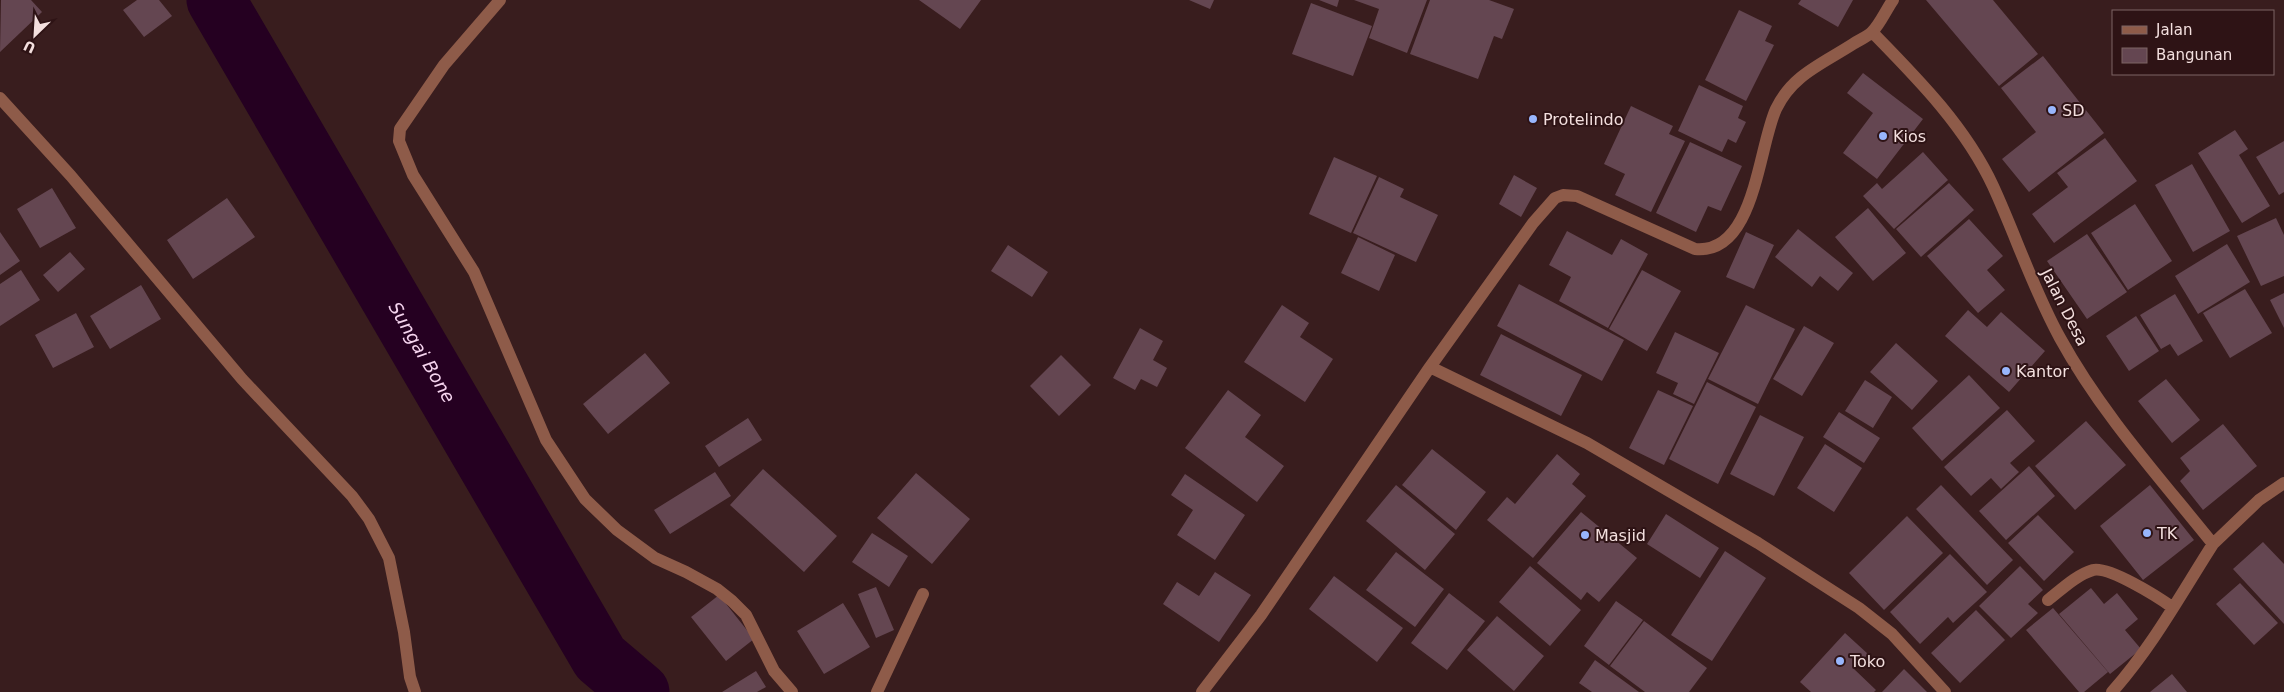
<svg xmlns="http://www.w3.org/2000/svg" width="2284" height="692" font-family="'DejaVu Sans',sans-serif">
<rect width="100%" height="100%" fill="#391d1e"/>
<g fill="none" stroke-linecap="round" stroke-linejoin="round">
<path stroke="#250021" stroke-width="59" id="s1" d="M216,0L600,658L640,692"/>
</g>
<path fill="#644651" d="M1,0H31L42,12L0,52Z
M137,0H159L172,16L144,37L123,10Z
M919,0H981L960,29Z
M1189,0H1214L1210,9Z
M1319,0H1339L1337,7Z
M1354,0H1427L1407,53L1369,38L1379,9Z
M1430,0H1489L1514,9L1502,39L1494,36L1478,79L1410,54Z
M1801,0H1853L1838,27L1798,4Z
M1926,0H1993L2038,54L1999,86Z
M1311,3L1372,26L1353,76L1292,54Z
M1739,10L1772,26L1765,41L1774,45L1746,101L1705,80Z
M2043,56L2104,133L2029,192L2002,159L2036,132L2001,88Z
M1863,73L1923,119L1877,179L1843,153L1873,113L1847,93Z
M1699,85L1743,106L1738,118L1746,122L1736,143L1728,139L1722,152L1678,131Z
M1631,106L1673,126L1669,134L1685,141L1651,212L1615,195L1625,174L1604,164Z
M2235,130L2248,149L2239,155L2270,206L2242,223L2198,153Z
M2105,138L2137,181L2054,243L2032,214L2068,187L2057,173Z
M2284,141V192L2279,195L2256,157Z
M1690,142L1742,166L1721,211L1708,206L1696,232L1656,213Z
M1923,152L1948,180L1894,229L1863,196L1877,183L1882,189Z
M1334,157L1377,176L1351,233L1309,214Z
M2192,164L2230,231L2193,252L2155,185Z
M1514,175L1537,188L1521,217L1499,204Z
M1379,177L1404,189L1400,197L1438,215L1416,262L1353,233Z
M1949,183L1974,210L1921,257L1896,229Z
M52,188L76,228L40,248L17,209Z
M227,198L255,237L193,279L167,240Z
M2135,204L2172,261L2128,290L2091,233Z
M1868,208L1906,253L1873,281L1835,237Z
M2276,218L2284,235V276L2261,286L2237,236Z
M1969,219L2003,256L1987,270L2005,290L1978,313L1927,256Z
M1798,229L1853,273L1838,291L1820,276L1812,287L1775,257Z
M1567,231L1612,255L1621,239L1648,254L1608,328L1559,301L1571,277L1549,265Z
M0,232L20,261L0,275Z
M1746,232L1774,245L1754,289L1726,277Z
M2087,234L2127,292L2087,319L2047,261Z
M1358,237L1395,255L1379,291L1341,273Z
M2227,244L2250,282L2198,314L2175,276Z
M1008,245L1048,272L1032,297L991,271Z
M70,252L85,269L58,292L43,275Z
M21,270L40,300L0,326V284Z
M1642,270L1681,291L1647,351L1609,329Z
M1519,284L1624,340L1602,381L1497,326Z
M141,285L161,319L110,349L90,316Z
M2245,289L2272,333L2230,358L2203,313Z
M2284,293V328L2270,300Z
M2175,294L2203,341L2178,356L2170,344L2161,349L2140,315Z
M1282,305L1309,323L1300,337L1333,359L1305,402L1244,362Z
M1746,305L1795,329L1758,404L1708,379Z
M1968,310L1987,327L2001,312L2045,351L2009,392L1945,336Z
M76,313L94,347L53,368L35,335Z
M2136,316L2159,351L2129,371L2106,336Z
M1804,326L1834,343L1802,396L1773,379Z
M1140,328L1163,341L1153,360L1167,368L1157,387L1141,379L1135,390L1113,378Z
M1675,332L1719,353L1694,404L1673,394L1678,383L1656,373Z
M1501,334L1582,375L1561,416L1480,375Z
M1896,343L1938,381L1912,410L1870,372Z
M645,353L670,383L608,434L583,404Z
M1061,355L1091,385L1059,416L1030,386Z
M1969,375L2000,408L1942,461L1912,428Z
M2166,379L2200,420L2172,443L2138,401Z
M1865,380L1892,397L1873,428L1845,411Z
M1707,382L1756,407L1718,484L1669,459Z
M1228,390L1261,415L1245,437L1284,466L1257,502L1185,448Z
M1658,390L1693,406L1664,465L1629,448Z
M2007,410L2035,441L2010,463L2019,472L2001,489L1991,478L1971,496L1944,467Z
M1839,412L1880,438L1864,463L1823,437Z
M1760,415L1804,437L1774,496L1730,474Z
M748,418L762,440L719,467L705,446Z
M2086,421L2126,465L2075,510L2035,466Z
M2223,424L2257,466L2203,510L2180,481L2190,471L2180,458Z
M1825,444L1862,468L1834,512L1797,488Z
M1432,449L1486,492L1456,530L1402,485Z
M1557,454L1580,474L1572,484L1586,496L1533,558L1487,520L1507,497L1515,504Z
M2029,466L2055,496L2006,540L1979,511Z
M763,469L837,536L804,572L730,505Z
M715,472L731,496L670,534L654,510Z
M916,473L970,519L932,564L877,518Z
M1185,474L1245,515L1215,560L1177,535L1193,510L1171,495Z
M1396,485L1455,534L1425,570L1366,521Z
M1941,485L2013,560L1987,585L1916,509Z
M2150,485L2194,540L2143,580L2100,526Z
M1581,512L1637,558L1599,602L1587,592L1581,600L1537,563Z
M1666,514L1719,548L1700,578L1647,544Z
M2038,515L2074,552L2044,581L2008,543Z
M1907,516L1943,553L1884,610L1849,573Z
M872,533L908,556L889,587L852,562Z
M2263,542L2284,564V624L2233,569Z
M1725,551L1766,578L1712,661L1671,635Z
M1396,552L1444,589L1415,627L1366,590Z
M1950,554L1987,592L1953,623L1948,617L1920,644L1890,612Z
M1530,566L1581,610L1550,646L1499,602Z
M2020,566L2043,590L2028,604L2038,613L2011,638L1979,606Z
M1215,572L1251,595L1219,642L1163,604L1177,582L1199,596Z
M1334,576L1403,628L1377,662L1309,609Z
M2240,583L2278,623L2254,645L2216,604Z
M876,587L894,630L876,638L858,594Z
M2091,588L2104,604L2117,593L2138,619L2125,630L2141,649L2110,674L2059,614Z
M1449,593L1485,621L1447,670L1411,643Z
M719,595L754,639L726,661L691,617Z
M1616,601L1643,620L1609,665L1584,646Z
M843,603L870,647L824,674L797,631Z
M2053,608L2108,672L2084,692H2079L2026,630Z
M1976,610L2005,640L1960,683L1931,653Z
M1497,616L1544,656L1514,691L1467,650Z
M1644,621L1707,668L1689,692H1645L1610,666Z
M1845,633L1868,654L1854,669L1876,690L1874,692H1811L1800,682Z
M1595,660L1639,692H1592L1579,683Z
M1904,669L1927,692H1882Z
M756,671L766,687L757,692H722Z
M2172,674L2187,692H2150Z"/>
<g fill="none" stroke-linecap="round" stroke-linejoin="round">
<path stroke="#8e5b49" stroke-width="12" d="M500,0L444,65L400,129L399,141L413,175L474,272L546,440L585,499L617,530L655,558L686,572L717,589L732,601L746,615L774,671L792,692
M1872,32C1917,78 1965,126 1993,186C2016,236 2033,289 2060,338C2101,413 2160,478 2213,544L2259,500L2284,483
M0,98L71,176L242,379L352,496L369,519L389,558L404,632L410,677L415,692
M1430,367L1587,443L1758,543L1859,608L1892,634L1945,692
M2048,600C2061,590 2076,575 2093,570C2109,566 2158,597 2172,607
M877,692L923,594
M1202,692L1261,615L1430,367L1533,223L1555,198L1563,195L1577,196L1695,249C1755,255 1758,148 1776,109C1792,75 1822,64 1853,44C1859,40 1867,37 1872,32C1880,24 1886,10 1893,0
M2112,692C2152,647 2181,594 2213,544"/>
</g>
<g fill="#98b6fd" stroke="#2e1315" stroke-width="2">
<circle cx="2052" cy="110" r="5"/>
<circle cx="1533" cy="119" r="5"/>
<circle cx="1883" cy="136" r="5"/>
<circle cx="2006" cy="371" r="5"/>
<circle cx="2147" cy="533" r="5"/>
<circle cx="1585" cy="535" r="5"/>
<circle cx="1840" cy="661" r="5"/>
</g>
<g text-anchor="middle" stroke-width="4" stroke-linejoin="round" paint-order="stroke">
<g font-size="16" fill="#f3dfde" stroke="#2e1315" text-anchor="start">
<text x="2062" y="116">SD</text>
<text x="1543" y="125">Protelindo</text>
<text x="1893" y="142">Kios</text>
<text x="2016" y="377">Kantor</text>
<text x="2157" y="539">TK</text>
<text x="1595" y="541">Masjid</text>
<text x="1850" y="667">Toko</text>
</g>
<g font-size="16" fill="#f3dfde" stroke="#2e1315">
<text transform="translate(2065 307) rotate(63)" y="6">Jalan Desa</text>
</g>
<g font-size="18" font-style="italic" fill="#f6d4ef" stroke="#2e1315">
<text dy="6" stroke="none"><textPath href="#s1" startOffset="408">Sungai Bone</textPath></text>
</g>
</g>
<rect x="2112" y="10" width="162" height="65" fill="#2e1315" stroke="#7d6565"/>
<rect x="2122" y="26" width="25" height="8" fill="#8e5b49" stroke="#7d6565"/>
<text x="2156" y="35" font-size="15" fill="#f3dfde">Jalan</text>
<rect x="2122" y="48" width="25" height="15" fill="#644651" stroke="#7d6565"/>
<text x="2156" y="60" font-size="15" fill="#f3dfde">Bangunan</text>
<g transform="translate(35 35) rotate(205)" stroke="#2e1315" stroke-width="4" paint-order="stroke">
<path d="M0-4L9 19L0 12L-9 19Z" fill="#f3dfde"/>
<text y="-8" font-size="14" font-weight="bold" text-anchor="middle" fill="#f3dfde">U</text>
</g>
</svg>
